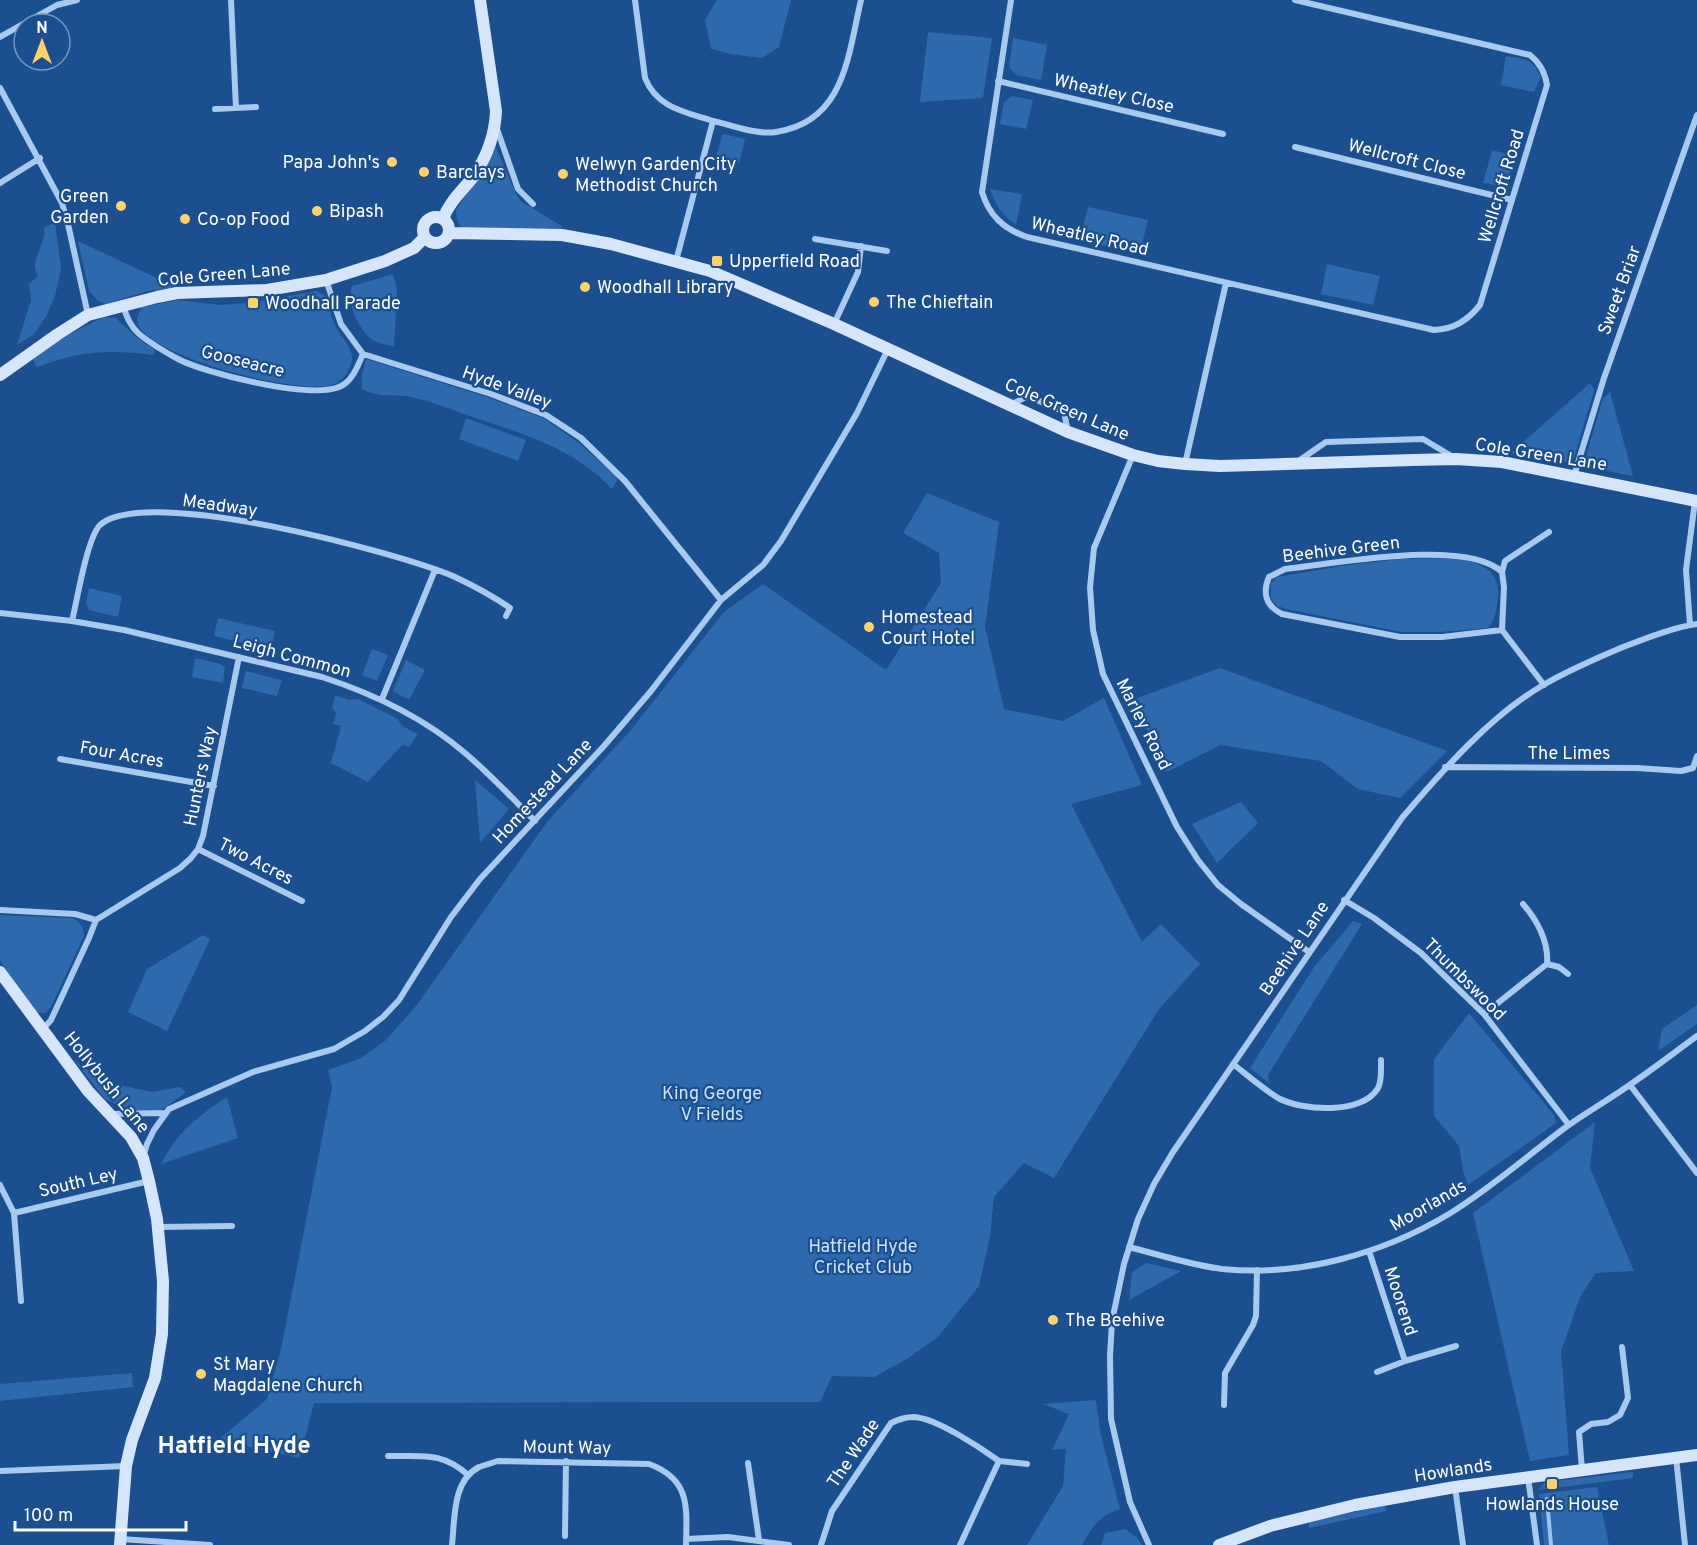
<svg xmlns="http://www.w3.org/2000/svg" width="1697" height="1545" font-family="Overpass,sans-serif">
<rect width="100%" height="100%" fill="#1b4f8f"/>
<path fill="#2e69ad" d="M717,0H791L779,47L762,58L730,54L711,49L705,20Z
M928,32L992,38L983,98L920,102Z
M1013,38L1047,45L1041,80L1016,75L1009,67Z
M1506,56C1525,59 1532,58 1541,77L1534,92L1501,85Z
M1012,96L1033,100L1026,129L1000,124L1004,102Z
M724,134L745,139L739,163L716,158L722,135Z
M496,147L516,194L522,202L562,226V230H465C458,225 456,219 456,210Z
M1492,150L1515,156L1507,183L1503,186L1483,183Z
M990,189L1022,194L1016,225C1002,215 995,204 990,189Z
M1088,207L1148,220L1140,253L1080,240Z
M55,222L61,269L55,296L46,317L34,334L17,345L31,300L29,284L38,276C28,259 47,245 44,228Z
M78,241L176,287L148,291L106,304L98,301L89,291Z
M1327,264L1380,276L1373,305L1321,294Z
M393,274L397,289L394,347C387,345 377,343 371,339C358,328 346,302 352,286Z
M317,291C318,292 325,295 325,296C331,301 329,311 332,318C335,325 338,332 343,338C350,348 355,355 350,367C347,374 342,381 335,384C304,397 149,357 138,324C135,318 139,313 142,307L179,300L220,305L248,303Z
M104,317L116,318L136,337L155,350L153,355C110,349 78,351 37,367L33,359L63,337Z
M366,359L490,398L545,419L579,443L618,478L612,489C575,448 518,432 467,415C450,409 433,402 415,398C396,393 380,399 362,389V374Z
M1590,383L1594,389L1593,394L1574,458L1569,462L1511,453Z
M1610,392L1633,476L1587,467L1584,463L1603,398Z
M466,418L526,440L518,461L459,439Z
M927,493L999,522L985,627L1004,709L1063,721L1104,698L1142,785L1071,804L1142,942L1161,924L1200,964L1159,1009L1054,1178L1024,1163L994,1197L990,1236L979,1286L938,1337L907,1359L874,1377L832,1376L820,1402L314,1403L300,1458L218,1440L267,1399L281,1349L332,1087L328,1070L361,1058L386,1040L416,1006L547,822L630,731L724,612L763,584L886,670L941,583L939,553L903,533Z
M1400,559C1432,560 1503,548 1498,598C1496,610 1496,618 1488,628L1440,632H1402L1286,609L1277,606L1271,599V583L1277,577L1348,565Z
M89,588L122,596L118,617L89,610L86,603Z
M218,618L275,631L271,650L214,636Z
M372,649L388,655L377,681L362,675Z
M195,658L218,663L225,667L223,683L192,677Z
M406,660L425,670L409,700L393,691Z
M1220,668L1447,751L1400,798L1358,789L1321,761L1220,745L1167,772L1132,700Z
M246,671L282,680L277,696L242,688Z
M335,695L349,700L358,699L398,719L402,726L418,734L409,747L402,745L368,782L331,763L341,726L333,724L336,713L332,708Z
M475,780L509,809L480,843Z
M1241,802L1258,823L1217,863L1192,824Z
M0,915L73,918C81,923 84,927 84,936L51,1007L45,1013H39L33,1009L0,961Z
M1353,921L1362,924L1268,1075L1269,1083L1250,1068L1314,967Z
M203,935L210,939L167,1031L128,1012L147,969Z
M1697,1005V1024L1658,1051L1662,1029Z
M1469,1013L1554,1115L1556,1123L1468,1185L1463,1171L1459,1146L1434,1116V1059Z
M74,1060L97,1077L110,1083L152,1092L180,1087L186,1092L159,1112H129L105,1099Z
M227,1097L238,1138L161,1164C177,1132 198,1116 227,1097Z
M1595,1122L1590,1168L1634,1271L1596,1273L1581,1295L1561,1351L1569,1455L1530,1461L1473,1213Z
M1146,1263L1181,1271L1129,1300L1132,1272Z
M132,1373L133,1387L0,1401V1384Z
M1096,1400L1100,1431L1120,1509C1097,1517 1094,1525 1082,1545H1027L1063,1486L1066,1449L1052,1450L1069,1414L1043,1404Z
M1633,1472V1478L1538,1490L1545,1482Z
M1597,1487L1609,1545H1544L1539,1494Z
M1385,1505L1386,1511L1309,1528V1522Z
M1126,1529L1138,1539L1142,1545H1101L1105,1533Z"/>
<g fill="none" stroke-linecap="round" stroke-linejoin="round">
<path stroke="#9cc4f0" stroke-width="4" d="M1547,1499L1551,1545"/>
<path stroke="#a9c9ee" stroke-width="6" d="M231,0L236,108
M635,0L645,78C657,108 685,112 713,121
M1011,0L982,192C989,216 1004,229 1027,237L1434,330C1454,329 1467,321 1480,305L1547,85C1545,72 1540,63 1530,55L1295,0
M0,37L57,5L77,0
M998,81L1223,134
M0,88L62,203L68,224L88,315
M215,109L256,107
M497,129L518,189L533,204
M1295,147L1512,200
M0,183L40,158
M815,239L887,251
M676,261L713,121C732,125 756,135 776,132C845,122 848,55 861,0
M326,280L341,324L363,354L491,394L546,415L581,438L625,481L721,600
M123,306C127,317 130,326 139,334C150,343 165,352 178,359C207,374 309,399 339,387C352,382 358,366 363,354
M834,324L858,272L861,246
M1010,405L1028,396L1064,412L1068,432
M1133,455L1094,548L1090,587L1093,630L1103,674L1177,827L1198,860L1218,885L1241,904L1309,952
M1297,462L1326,442L1423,439L1453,457
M1185,464L1226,283
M1574,476L1604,378L1697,115
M1502,572L1505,561L1549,532
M0,613L72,621L124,630L322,677C374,694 423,717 465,753C490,774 512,798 535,821
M72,621C77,601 87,538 100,525C145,484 399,553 455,577C474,586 493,596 510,608L506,616
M1690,625L1686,570L1695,501
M1502,630L1442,637H1400L1282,614C1266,606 1262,593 1269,577L1285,569C1335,564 1465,538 1502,572L1504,587L1502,630L1544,685
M382,699L435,570
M60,759L214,786
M1445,767L1637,768L1681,771L1693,768L1697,756
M198,849L302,901
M1344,900L1374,918L1421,953L1484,1014L1569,1125
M1523,904C1537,920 1549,942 1547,964L1559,967L1568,974
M0,910L75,914L96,920
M1484,1014L1547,964
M42,1030L51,1020L89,938L96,920L180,868L191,858L198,849L203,836L239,657
M1233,1064C1247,1075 1262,1088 1278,1098C1302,1111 1363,1115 1378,1088C1382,1081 1381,1068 1381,1060
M1630,1085L1697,1173
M111,1114L165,1113
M143,1158L147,1144L154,1130L169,1109L253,1072L334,1049L365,1031L383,1017L399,1000L451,917L480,879L604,746L651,691L721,600L763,565L781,541L857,413L888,349
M0,1185L14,1213L21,1301
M14,1213L149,1181
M158,1227L232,1226
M1129,1247C1160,1255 1191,1265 1222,1269C1300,1277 1382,1254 1449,1214C1490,1189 1527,1156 1566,1127C1587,1112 1610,1099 1631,1084C1653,1069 1675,1052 1697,1036
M1369,1251L1405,1361
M1377,1372L1405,1361L1456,1346
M1224,1405L1225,1373L1253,1325L1256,1316L1257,1270
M388,1456C422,1457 441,1451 468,1475
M1676,1457L1685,1545
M999,1461L1027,1464
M748,1463L759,1540
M1582,1470L1579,1432L1591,1424L1608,1422L1620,1415L1628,1398L1622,1347
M0,1471L126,1466
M1528,1477L1537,1545
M1455,1487L1463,1545
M565,1536L566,1461
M121,1539L210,1545
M686,1539L728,1537L789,1545
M452,1545C455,1519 452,1481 479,1467C485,1465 492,1463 498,1461L649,1464C690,1479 687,1506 686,1545
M821,1545L832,1511L891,1423C899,1419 905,1417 914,1417C936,1418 981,1448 999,1461L960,1545
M1149,1545L1130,1502L1111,1419L1110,1356L1112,1321L1124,1264L1138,1219L1154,1184L1173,1152L1402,818C1441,772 1492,714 1545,684C1569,670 1597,658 1623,647C1647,638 1671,628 1697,624"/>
<path stroke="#d6e6fa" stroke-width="12" d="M423 230a13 13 0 1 1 26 0a13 13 0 1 1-26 0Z
M443,219C449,202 462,191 473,177C487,157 495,135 496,111L480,0
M449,233L562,235L611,244L710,271L834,324L1068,432L1133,455L1158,461L1185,464L1220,466L1413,460L1456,459L1502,462L1697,501
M0,375L58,334L88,315L157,297L177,293L267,290L326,280L385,261L414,248L425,237
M0,972L88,1091L131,1137L143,1158L149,1181L157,1219L163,1281L162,1334L155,1378L132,1440L126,1466L120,1545
M1219,1545L1270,1526L1355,1505L1455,1487L1697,1455"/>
</g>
<g fill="#ffd166" stroke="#1b4f8f" stroke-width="2">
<circle cx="392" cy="162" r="6"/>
<circle cx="424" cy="172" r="6"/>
<circle cx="563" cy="174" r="6"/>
<circle cx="121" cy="206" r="6"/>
<circle cx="317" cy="211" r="6"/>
<circle cx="185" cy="219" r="6"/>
<rect x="711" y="255" width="12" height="12" rx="3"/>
<circle cx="585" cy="287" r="6"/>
<circle cx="874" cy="302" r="6"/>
<rect x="247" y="297" width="12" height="12" rx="3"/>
<circle cx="869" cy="627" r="6"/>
<circle cx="1053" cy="1320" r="6"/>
<circle cx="201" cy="1374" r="6"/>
<rect x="1546" y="1478" width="12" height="12" rx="3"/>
</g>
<g text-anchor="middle" stroke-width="4.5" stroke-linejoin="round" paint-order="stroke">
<g font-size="18" fill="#fff" stroke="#1b4f8f">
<text transform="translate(1114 93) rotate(13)" y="6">Wheatley Close</text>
<text transform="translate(1407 159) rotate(14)" y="6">Wellcroft Close</text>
<text transform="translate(1501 186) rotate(-73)" y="6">Wellcroft Road</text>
<text transform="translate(1090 236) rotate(13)" y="6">Wheatley Road</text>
<text transform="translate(224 274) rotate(-5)" y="6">Cole Green Lane</text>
<text transform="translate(1619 290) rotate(-70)" y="6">Sweet Briar</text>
<text transform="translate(243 361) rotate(14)" y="6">Gooseacre</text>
<text transform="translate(507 387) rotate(20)" y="6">Hyde Valley</text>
<text transform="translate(1067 409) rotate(23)" y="6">Cole Green Lane</text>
<text transform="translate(1541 454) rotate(9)" y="6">Cole Green Lane</text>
<text transform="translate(220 505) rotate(8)" y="6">Meadway</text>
<text transform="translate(1341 549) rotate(-7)" y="6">Beehive Green</text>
<text transform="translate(292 656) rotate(15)" y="6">Leigh Common</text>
<text transform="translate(1144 724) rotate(63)" y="6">Marley Road</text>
<text x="1569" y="759">The Limes</text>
<text transform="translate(122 754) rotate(10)" y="6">Four Acres</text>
<text transform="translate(200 776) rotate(-78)" y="6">Hunters Way</text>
<text transform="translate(542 791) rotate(-47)" y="6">Homestead Lane</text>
<text transform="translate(256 861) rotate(27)" y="6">Two Acres</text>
<text transform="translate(1294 948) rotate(-56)" y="6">Beehive Lane</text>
<text transform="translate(1465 979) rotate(45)" y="6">Thumbswood</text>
<text transform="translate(107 1082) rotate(51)" y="6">Hollybush Lane</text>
<text transform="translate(78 1182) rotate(-13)" y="6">South Ley</text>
<text transform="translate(1428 1205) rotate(-30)" y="6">Moorlands</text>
<text transform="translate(1401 1301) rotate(72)" y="6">Moorend</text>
<text transform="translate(567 1447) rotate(1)" y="6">Mount Way</text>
<text transform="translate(853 1453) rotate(-56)" y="6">The Wade</text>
<text transform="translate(1453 1470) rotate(-9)" y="6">Howlands</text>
</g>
<g font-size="18" fill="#fff" stroke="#1b4f8f" text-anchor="start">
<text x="380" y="168" text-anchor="end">Papa John's</text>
<text x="575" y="170">Welwyn Garden City<tspan x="575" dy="21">Methodist Church</tspan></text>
<text x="436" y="178">Barclays</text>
<text x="109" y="202" text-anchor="end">Green<tspan x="109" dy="21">Garden</tspan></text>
<text x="329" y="217">Bipash</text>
<text x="197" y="225">Co-op Food</text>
<text x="729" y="267">Upperfield Road</text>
<text x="597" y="293">Woodhall Library</text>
<text x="886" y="308">The Chieftain</text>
<text x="265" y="309">Woodhall Parade</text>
<text x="881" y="623">Homestead<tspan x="881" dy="21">Court Hotel</tspan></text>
<text x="1065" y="1326">The Beehive</text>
<text x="213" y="1370">St Mary<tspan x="213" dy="21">Magdalene Church</tspan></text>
<text x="1552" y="1510" text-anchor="middle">Howlands House</text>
</g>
<g font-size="18" fill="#cfe3fa" stroke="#1b4f8f">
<text x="712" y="1099">King George<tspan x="712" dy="21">V Fields</tspan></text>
<text x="863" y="1252">Hatfield Hyde<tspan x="863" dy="21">Cricket Club</tspan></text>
</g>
<g font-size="24" font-weight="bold" fill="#fff" stroke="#1b4f8f">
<text x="234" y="1453">Hatfield Hyde</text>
</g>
</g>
<g transform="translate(42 42)"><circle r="28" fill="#1b4f8f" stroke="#7695bc" stroke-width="1.5"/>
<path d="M0-4.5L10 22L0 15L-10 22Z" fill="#ffd166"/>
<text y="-9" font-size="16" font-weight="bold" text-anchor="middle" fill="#ffffff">N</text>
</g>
<path d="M15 1521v9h171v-9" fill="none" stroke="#ffffff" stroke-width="3"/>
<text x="24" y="1521" font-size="18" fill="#ffffff" stroke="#1b4f8f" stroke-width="4.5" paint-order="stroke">100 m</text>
</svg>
